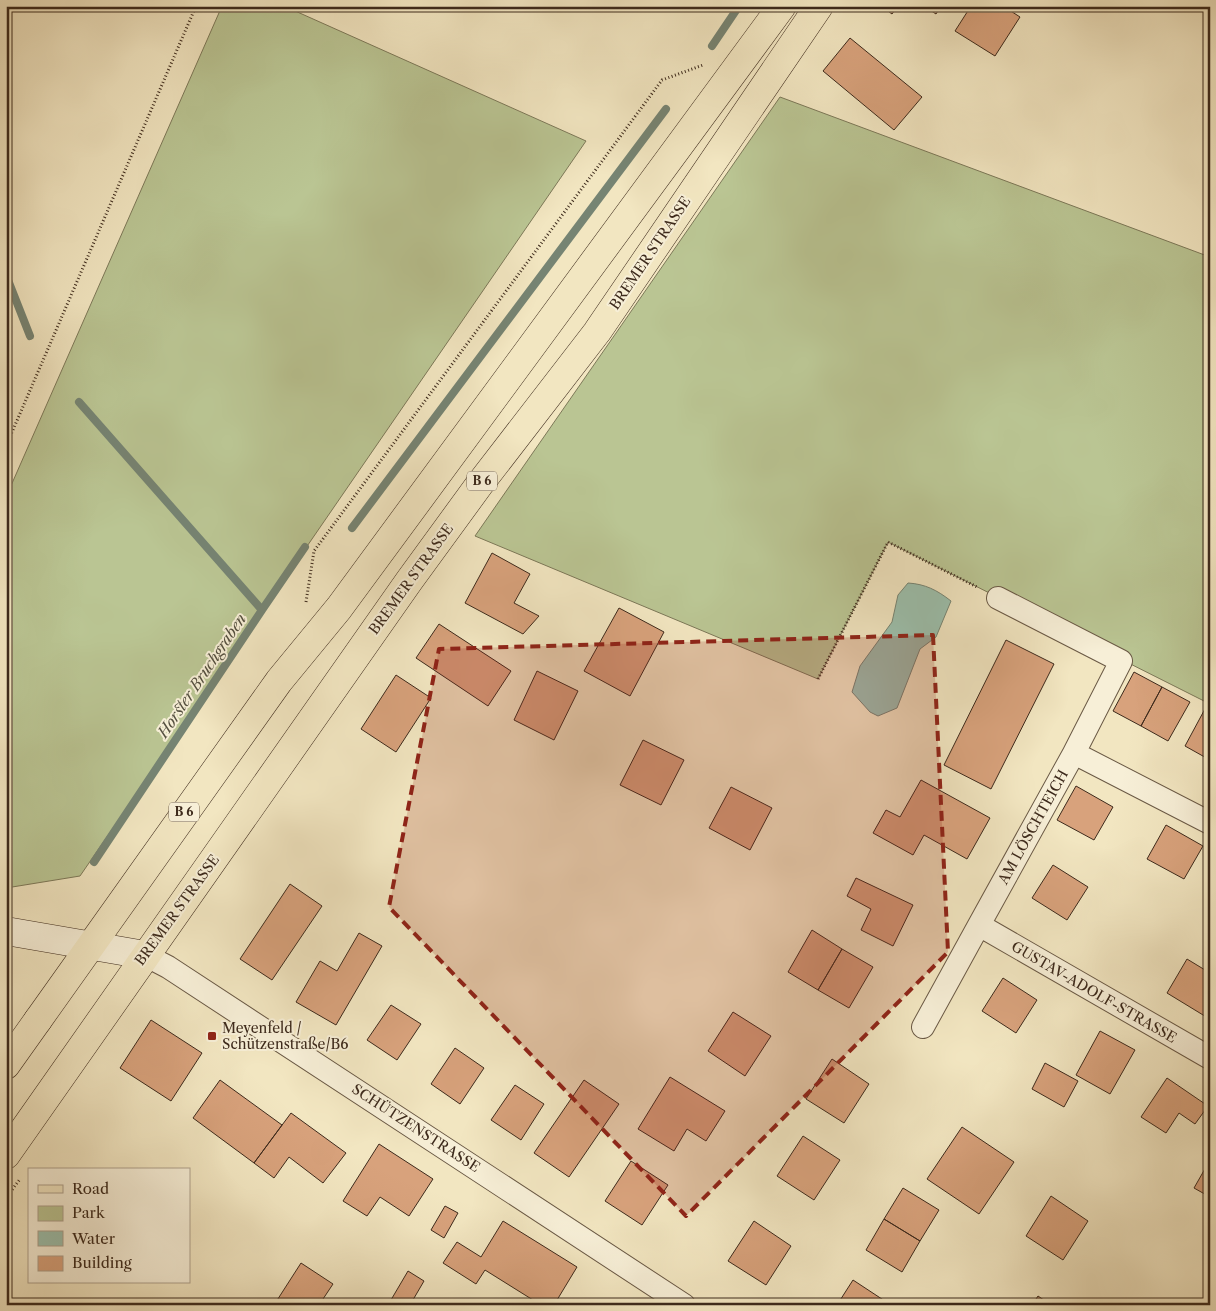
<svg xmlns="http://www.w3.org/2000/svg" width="1216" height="1311" font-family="'Libre Caslon Text',serif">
<rect width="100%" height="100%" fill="#f2e6c1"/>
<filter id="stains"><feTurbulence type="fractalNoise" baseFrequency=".004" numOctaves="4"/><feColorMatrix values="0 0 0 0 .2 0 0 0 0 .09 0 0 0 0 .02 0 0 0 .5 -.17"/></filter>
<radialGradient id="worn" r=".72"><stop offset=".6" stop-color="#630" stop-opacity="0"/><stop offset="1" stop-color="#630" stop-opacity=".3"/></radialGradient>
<path fill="#bac593" stroke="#7c7858" d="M222,6H284L586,141L80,876L6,888V497Z
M780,97L1210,257V704L888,542L818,679L475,536Z"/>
<path fill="#9cc0ad" stroke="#768473" d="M908,583C925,584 937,590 951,601L936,637L920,649L897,708L878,716L870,712L852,692L860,666L892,622L898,595Z"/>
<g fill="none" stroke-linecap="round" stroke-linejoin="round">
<path stroke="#768473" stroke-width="8" d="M712,46L739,6
M6,275L30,336
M79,402L262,610L94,862
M352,528L666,109
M262,610L305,547"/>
</g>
<path fill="#d8a27c" stroke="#3d2a1c" d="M881,6H898L892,14Z
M924,6H941L936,14Z
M971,6H1003L1020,17L995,56L955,31Z
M850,38L922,97L894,130L823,71Z
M492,553L530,574L514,603L539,616L523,634L465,603Z
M619,608L664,632L630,696L584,671Z
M439,624L511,671L488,706L416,658Z
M1006,640L1054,664L991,789L944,765Z
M537,671L578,691L554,740L514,720Z
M1134,672L1162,687L1141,726L1113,711Z
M396,675L431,698L396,752L361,729Z
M1162,687L1190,702L1168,741L1141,726Z
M1206,707L1210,709V760L1185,746Z
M643,740L684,760L661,805L620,785Z
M921,780L990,818L967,859L924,835L913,855L873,833L886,810L900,817Z
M1076,786L1113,807L1094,840L1057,820Z
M731,787L772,808L750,850L709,828Z
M1166,825L1203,846L1184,879L1147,859Z
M1053,865L1088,887L1067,920L1032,898Z
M856,878L913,905L893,946L861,930L871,909L847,896Z
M290,884L322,906L272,980L240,959Z
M812,930L842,949L818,990L788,972Z
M359,933L382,946L336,1025L296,1002L320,961L337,971Z
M842,949L873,967L849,1008L818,990Z
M1187,959L1210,973L1208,1018L1167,993Z
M1003,978L1037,1000L1016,1033L982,1011Z
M391,1005L421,1024L397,1060L367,1040Z
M733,1012L771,1036L745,1076L708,1051Z
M151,1020L202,1053L171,1101L120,1068Z
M1100,1031L1135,1050L1110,1094L1076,1075Z
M455,1048L484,1068L460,1104L431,1084Z
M832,1059L869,1084L844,1123L806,1099Z
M1045,1063L1078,1081L1064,1107L1032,1089Z
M670,1077L725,1111L706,1141L687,1129L674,1151L638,1129Z
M1167,1078L1208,1106L1195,1124L1179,1113L1166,1133L1141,1117Z
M220,1080L282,1125L254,1163L193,1118Z
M584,1080L619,1104L569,1177L534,1153Z
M515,1085L544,1104L521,1140L491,1120Z
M291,1113L346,1153L323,1183L289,1157L274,1178L254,1163Z
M962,1127L1014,1162L979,1214L927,1179Z
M803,1136L840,1160L814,1200L777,1176Z
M379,1144L433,1179L409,1216L380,1197L367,1216L343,1201Z
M1210,1160V1197L1194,1188Z
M631,1161L668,1185L642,1225L605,1201Z
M903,1188L939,1210L920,1241L884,1219Z
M1051,1196L1088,1221L1063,1260L1026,1236Z
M445,1206L458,1213L444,1238L431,1230Z
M884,1219L920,1241L902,1272L866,1250Z
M503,1221L577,1267L554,1305H541L485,1270L476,1284L443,1263L457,1242L481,1257Z
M754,1221L791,1246L766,1285L728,1261Z
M301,1263L333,1284L319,1305H274Z
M408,1271L424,1281L410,1305H388Z
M853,1280L891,1305H837Z
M1038,1296L1051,1305H1032Z"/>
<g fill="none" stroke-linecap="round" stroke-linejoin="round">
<g stroke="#6a5945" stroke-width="24">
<path id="street" d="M998,598L1121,661L1074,753
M1210,823L1074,753L979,925L1210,1058
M145,955L168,967L684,1305
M923,1027L979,925"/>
</g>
<g stroke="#3d2a1c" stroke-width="29">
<path id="secondary" d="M6,931L145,955"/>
</g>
<g stroke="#3d2a1c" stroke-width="29">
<path id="primary" d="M38,1020L279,681L339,608L782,6
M6,1155L409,581L479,485L597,332L819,6"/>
</g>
<g stroke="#3d2a1c" stroke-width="29">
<path id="highway" d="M6,1065L38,1020"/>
</g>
<path stroke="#3d2a1c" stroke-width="3" stroke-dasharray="1 2.5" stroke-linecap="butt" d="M6,446L196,6
M306,602L314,551L662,80L703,65
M818,679L888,542L977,587
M6,1198L20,1179"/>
<use href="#street" stroke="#f7efd7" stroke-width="22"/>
<use href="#secondary" stroke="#f7efd7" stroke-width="28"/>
<use href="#primary" stroke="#f2e6c1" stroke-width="28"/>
<use href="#highway" stroke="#f2e6c1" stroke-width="28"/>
</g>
<path fill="#8f2418" fill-opacity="0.2" stroke="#8f2418" stroke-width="4" stroke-dasharray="10 6" stroke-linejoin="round" d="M933,635L948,952L686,1216L389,907L439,649Z"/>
<rect fill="#8f2418" stroke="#f7efd7" stroke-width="2" x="207" y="1031" width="10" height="10" rx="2.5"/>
<g text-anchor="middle" stroke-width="4" stroke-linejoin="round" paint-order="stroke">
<g fill="#f7efd7" stroke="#756554" stroke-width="1">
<rect x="467" y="471.5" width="30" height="19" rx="4"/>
<rect x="169" y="802.5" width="30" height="19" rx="4"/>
</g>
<g font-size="12" font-weight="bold" fill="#3d2a1c">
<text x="482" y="485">B 6</text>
<text x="184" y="816">B 6</text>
</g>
<g font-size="14" fill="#3d2a1c" stroke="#f7efd7">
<text transform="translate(650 253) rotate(-56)" y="5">BREMER STRASSE</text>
<text transform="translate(411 579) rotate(-54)" y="5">BREMER STRASSE</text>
<text transform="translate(1033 827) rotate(-61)" y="5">AM LÖSCHTEICH</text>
<text transform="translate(177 910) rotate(-54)" y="5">BREMER STRASSE</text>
<text transform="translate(1094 992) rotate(30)" y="5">GUSTAV-ADOLF-STRASSE</text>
<text transform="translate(416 1128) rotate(33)" y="5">SCHÜTZENSTRASSE</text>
</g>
<g font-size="14" fill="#3d2a1c" stroke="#f7efd7" text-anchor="start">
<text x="222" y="1033">Meyenfeld /<tspan x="222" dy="16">Schützenstraße/B6</tspan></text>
</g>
<g font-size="15" font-style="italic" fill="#555040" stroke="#f7efd7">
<text transform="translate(202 676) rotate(-56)" y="5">Horster Bruchgraben</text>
</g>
</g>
<rect width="1216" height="1311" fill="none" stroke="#f2e6c1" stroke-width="25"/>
<rect x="8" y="8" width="1201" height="1296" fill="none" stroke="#3d2a1c" stroke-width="2.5"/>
<rect x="12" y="12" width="1191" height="1286" fill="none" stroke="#3d2a1c"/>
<rect x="28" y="1168" width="162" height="115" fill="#f7efd7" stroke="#ada08c"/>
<rect x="38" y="1185" width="25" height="8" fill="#f2e6c1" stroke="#ada08c"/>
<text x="72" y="1194" font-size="15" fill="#3d2a1c">Road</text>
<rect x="38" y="1206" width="25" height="15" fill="#bac593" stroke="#ada08c"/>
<text x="72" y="1218" font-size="15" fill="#3d2a1c">Park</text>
<rect x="38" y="1231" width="25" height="15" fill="#9cc0ad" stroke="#ada08c"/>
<text x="72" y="1244" font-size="15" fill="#3d2a1c">Water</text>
<rect x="38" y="1256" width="25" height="15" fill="#d8a27c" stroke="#ada08c"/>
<text x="72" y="1268" font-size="15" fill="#3d2a1c">Building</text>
<rect width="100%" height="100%" filter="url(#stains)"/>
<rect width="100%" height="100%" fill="url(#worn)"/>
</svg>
